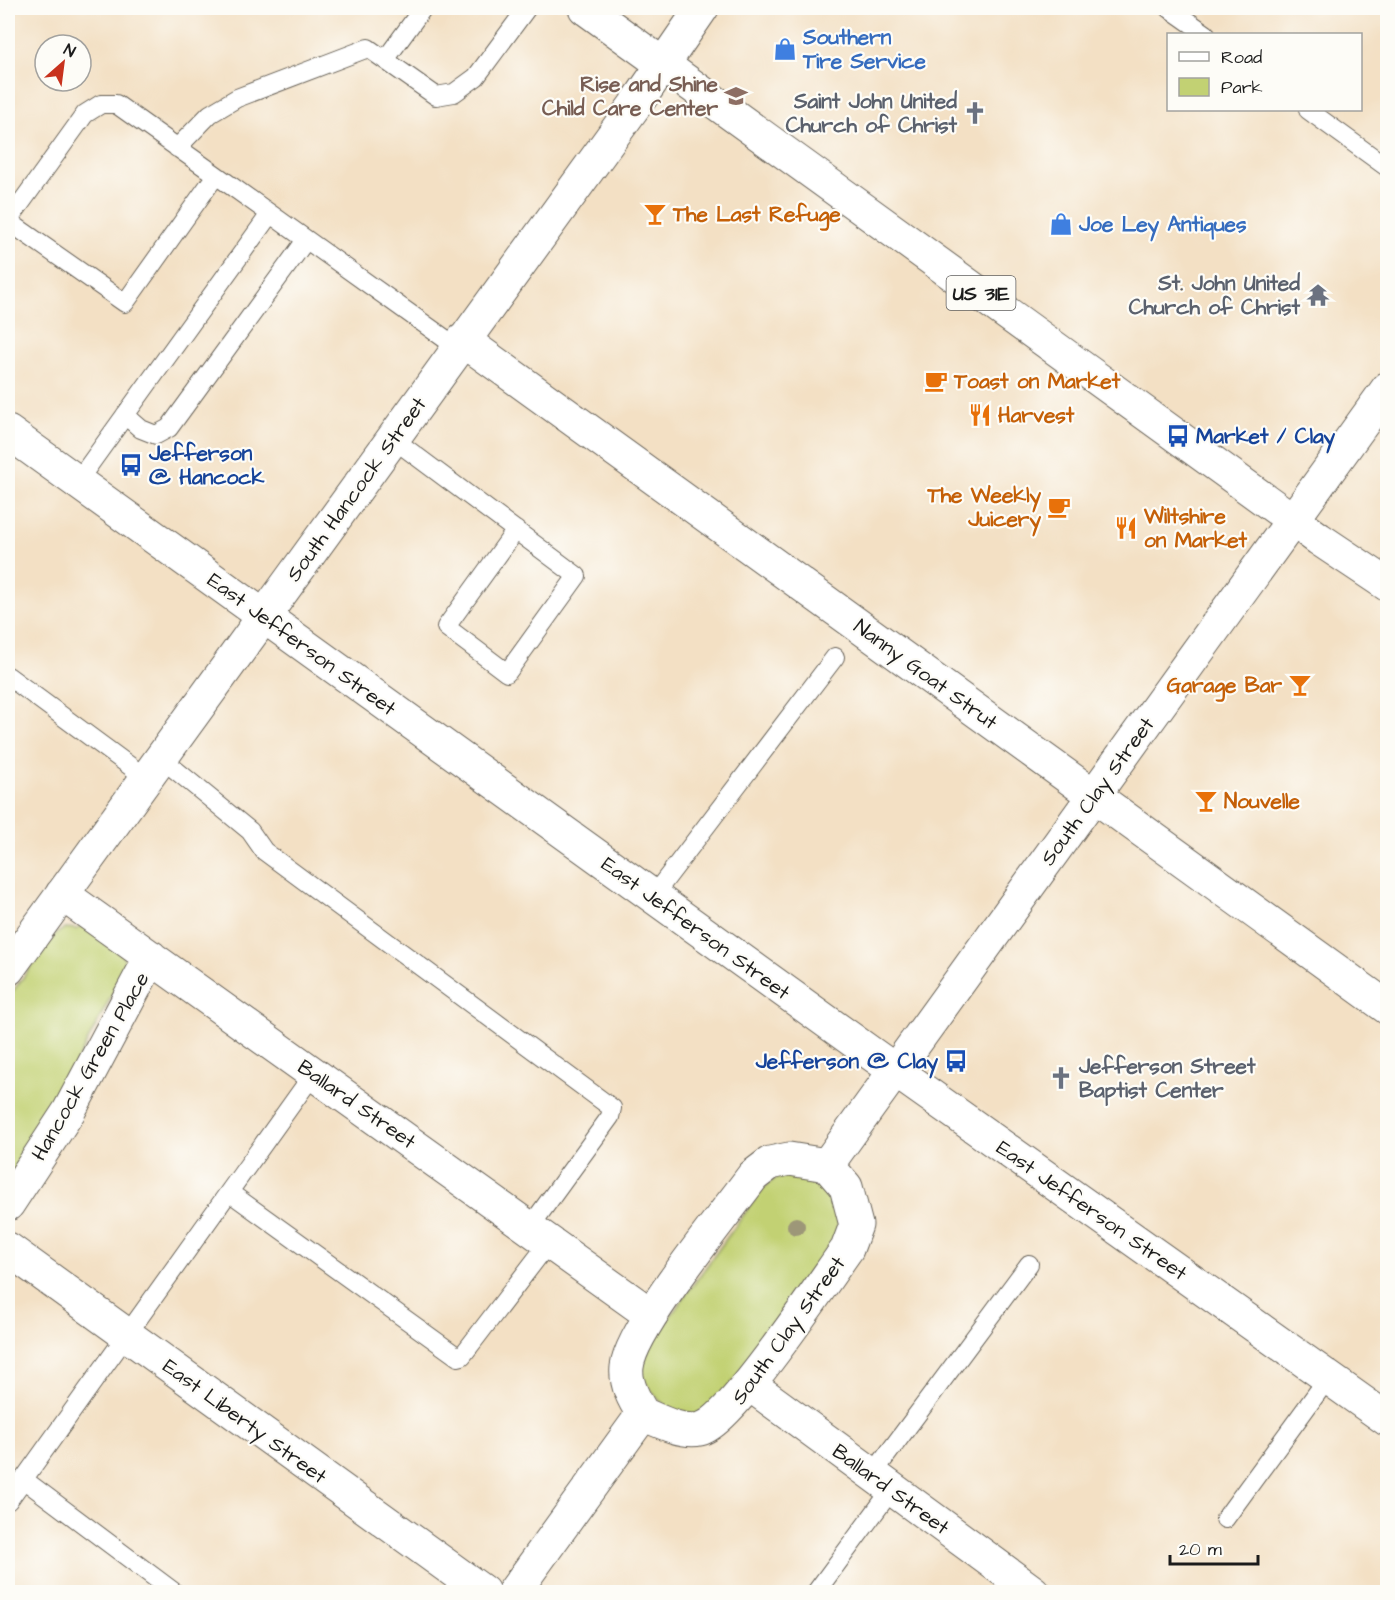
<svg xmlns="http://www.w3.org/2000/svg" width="1395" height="1600" font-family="'Architects Daughter',sans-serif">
<rect width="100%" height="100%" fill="#fdfcf7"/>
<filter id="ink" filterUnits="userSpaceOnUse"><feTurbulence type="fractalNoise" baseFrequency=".0167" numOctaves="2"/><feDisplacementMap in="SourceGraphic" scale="12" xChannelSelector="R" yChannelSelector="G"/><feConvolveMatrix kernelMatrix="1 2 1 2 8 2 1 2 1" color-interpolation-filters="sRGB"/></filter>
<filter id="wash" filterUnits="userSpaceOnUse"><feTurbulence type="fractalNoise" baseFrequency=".008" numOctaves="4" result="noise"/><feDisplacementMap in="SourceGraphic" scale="24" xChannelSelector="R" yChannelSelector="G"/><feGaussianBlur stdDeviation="1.35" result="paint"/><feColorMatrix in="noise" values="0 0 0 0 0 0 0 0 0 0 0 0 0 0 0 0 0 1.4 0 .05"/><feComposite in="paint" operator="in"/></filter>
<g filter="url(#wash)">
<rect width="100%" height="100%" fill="#f3e0c4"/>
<path fill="#c2d173" stroke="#6f7648" stroke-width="1.5" d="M82,925L123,955L126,968L49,1115L8,1180V998L53,936L65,928L78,929Z
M780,1175C800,1174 825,1180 834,1199C839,1208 838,1221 840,1231L719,1402C712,1406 705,1412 697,1414C672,1422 651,1393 641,1375L648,1347L763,1188Z"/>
</g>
<g filter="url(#ink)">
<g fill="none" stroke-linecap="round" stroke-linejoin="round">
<g stroke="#676157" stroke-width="20">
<path id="service" d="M1169,8L1206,34
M385,60L423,8
M1308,110L1388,168
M177,148L210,114L237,98L368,48L436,96L454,93L476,77L527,8
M216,175L125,303L8,221L85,114L101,104H116L216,175L458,348
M125,415L141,429L156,435L169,428L306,240
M392,438L577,576L507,673L446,627L516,530
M77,482L270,214
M8,676L146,778
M161,758L250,831L264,851L612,1108L610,1117L530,1227
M653,896L835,657
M229,1192L458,1357L462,1356L550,1241
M872,1475L1029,1264
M23,1479L174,1592
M8,1501L314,1073
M1225,1519L1328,1378
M816,1592L892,1489"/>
</g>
<g stroke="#676157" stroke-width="35">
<path id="minor" d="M463,340L1388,1008
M62,894L651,1315
M8,969L638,101L702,8
M789,1159L827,1165L846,1187L856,1225L847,1249C823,1282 731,1422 700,1429C682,1433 659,1421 643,1414C634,1400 625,1384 627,1367C631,1328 726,1213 753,1176L770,1163Z
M827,1165L1388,388
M8,1204L69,1111L151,957
M749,1384L1033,1592
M514,1592L643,1414"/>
</g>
<g stroke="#676157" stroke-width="35">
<path id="tertiary" d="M8,432L869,1052L1388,1420
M8,1249L483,1592"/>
</g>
<g stroke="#676157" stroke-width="35">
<path id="primary" d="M585,8L1319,539L1388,585"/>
</g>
<use href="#service" stroke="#fff" stroke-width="18"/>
<use href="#minor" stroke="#fff" stroke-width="33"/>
<use href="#tertiary" stroke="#fff" stroke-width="33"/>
<use href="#primary" stroke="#fff" stroke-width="33"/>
</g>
<circle fill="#9d9778" cx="796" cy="1226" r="9"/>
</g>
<defs>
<g id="shop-bare" transform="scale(1.8)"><path d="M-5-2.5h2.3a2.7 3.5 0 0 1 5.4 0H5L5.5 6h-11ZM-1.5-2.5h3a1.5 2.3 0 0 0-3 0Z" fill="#3f7fe0" stroke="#fdfcf7" stroke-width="2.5" paint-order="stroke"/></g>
<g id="school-bare" transform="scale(1.8)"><path d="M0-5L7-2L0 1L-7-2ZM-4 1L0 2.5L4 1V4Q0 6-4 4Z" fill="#8d6e63" stroke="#fdfcf7" stroke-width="2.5" paint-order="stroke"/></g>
<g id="church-bare" transform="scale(1.8)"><path d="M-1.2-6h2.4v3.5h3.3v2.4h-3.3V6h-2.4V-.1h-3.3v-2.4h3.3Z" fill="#6b7280" stroke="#fdfcf7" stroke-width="2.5" paint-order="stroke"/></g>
<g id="bar-bare" transform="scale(1.8)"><path d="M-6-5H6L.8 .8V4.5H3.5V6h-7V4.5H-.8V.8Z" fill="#e8710a" stroke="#fdfcf7" stroke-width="2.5" paint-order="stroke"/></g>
<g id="temple-bare" transform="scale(1.8)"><path d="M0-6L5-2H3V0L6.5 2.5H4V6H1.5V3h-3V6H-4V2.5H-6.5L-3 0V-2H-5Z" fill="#6b7280" stroke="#fdfcf7" stroke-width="2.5" paint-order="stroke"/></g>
<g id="cafe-bare" transform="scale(1.8)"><path d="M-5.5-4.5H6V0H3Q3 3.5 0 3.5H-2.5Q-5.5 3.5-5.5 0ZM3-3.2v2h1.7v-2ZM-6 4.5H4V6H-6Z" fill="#e8710a" stroke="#fdfcf7" stroke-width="2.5" paint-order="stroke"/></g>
<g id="restaurant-bare" transform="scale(1.8)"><path d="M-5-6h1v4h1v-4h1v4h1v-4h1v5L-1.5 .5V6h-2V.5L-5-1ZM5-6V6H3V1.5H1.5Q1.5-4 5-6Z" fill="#e8710a" stroke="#fdfcf7" stroke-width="2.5" paint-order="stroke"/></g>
<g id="bus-bare" transform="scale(1.8)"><path d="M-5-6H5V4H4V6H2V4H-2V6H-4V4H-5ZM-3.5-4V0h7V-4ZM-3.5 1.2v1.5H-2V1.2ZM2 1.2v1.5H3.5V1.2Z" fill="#1a4fb4" stroke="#fdfcf7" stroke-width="2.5" paint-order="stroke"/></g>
</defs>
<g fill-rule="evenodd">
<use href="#shop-bare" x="785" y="49"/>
<use href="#school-bare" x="736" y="96"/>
<use href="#church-bare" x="975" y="113"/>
<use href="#bar-bare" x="655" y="214"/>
<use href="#shop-bare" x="1061" y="224"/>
<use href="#temple-bare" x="1318" y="295"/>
<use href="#cafe-bare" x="936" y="381"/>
<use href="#restaurant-bare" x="980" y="415"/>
<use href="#bus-bare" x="1178" y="436"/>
<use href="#bus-bare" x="131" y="465"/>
<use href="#cafe-bare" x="1059" y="507"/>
<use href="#restaurant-bare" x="1126" y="528"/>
<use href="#bar-bare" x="1300" y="685"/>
<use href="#bar-bare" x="1206" y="801"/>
<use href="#bus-bare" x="956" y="1061"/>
<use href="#church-bare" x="1061" y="1078"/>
</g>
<g text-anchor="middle" stroke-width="4.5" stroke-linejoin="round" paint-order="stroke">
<rect fill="#fdfcf7" stroke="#605f5e" stroke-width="1.5" x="946.5" y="276" width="69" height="34" rx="4.5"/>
<g font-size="20" font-weight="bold" fill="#1c1c1c">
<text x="981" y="300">US 31E</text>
</g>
<g font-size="21" font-weight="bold" fill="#366cbe" stroke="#fdfcf7" text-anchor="start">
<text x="803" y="44">Southern<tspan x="803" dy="24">Tire Service</tspan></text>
<text x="1079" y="231">Joe Ley Antiques</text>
</g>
<g font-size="21" font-weight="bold" fill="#785e54" stroke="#fdfcf7" text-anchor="end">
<text x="718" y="91">Rise and Shine<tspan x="718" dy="24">Child Care Center</tspan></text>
</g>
<g font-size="21" font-weight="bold" fill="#5b616d" stroke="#fdfcf7" text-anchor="end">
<text x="957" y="108">Saint John United<tspan x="957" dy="24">Church of Christ</tspan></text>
<text x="1300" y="290">St. John United<tspan x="1300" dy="24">Church of Christ</tspan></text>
<text x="1079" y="1073" text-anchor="start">Jefferson Street<tspan x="1079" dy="24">Baptist Center</tspan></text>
</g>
<g font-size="21" font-weight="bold" fill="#c56008" stroke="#fdfcf7" text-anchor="start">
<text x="673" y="221">The Last Refuge</text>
<text x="954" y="388">Toast on Market</text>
<text x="998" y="422">Harvest</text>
<text x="1041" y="502" text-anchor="end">The Weekly<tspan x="1041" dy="24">Juicery</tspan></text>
<text x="1144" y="523">Wiltshire<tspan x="1144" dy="24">on Market</tspan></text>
<text x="1282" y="692" text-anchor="end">Garage Bar</text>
<text x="1224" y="808">Nouvelle</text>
</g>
<g font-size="21" font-weight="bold" fill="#164399" stroke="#fdfcf7" text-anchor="start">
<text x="1196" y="443">Market / Clay</text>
<text x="149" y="460">Jefferson<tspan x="149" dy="24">@ Hancock</tspan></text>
<text x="938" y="1068" text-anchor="end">Jefferson @ Clay</text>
</g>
<g font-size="21" fill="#1c1c1c" stroke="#fdfcf7">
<text transform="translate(356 489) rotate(-54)" y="7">South Hancock Street</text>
<text transform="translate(302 644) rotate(36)" y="7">East Jefferson Street</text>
<text transform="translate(926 674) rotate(36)" y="7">Nanny Goat Strut</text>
<text transform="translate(1097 791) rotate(-54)" y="7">South Clay Street</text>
<text transform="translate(696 928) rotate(36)" y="7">East Jefferson Street</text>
<text transform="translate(90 1066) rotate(-60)" y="7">Hancock Green Place</text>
<text transform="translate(357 1104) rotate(35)" y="7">Ballard Street</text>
<text transform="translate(1092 1210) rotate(35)" y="7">East Jefferson Street</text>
<text transform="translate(788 1330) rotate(-54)" y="7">South Clay Street</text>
<text transform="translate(245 1421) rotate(36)" y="7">East Liberty Street</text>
<text transform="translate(891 1489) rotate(36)" y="7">Ballard Street</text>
</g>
</g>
<rect width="1395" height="1600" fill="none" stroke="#fdfcf7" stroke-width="30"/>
<rect x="1167" y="33" width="195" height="78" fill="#fdfcf7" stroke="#a3a29f" stroke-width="1.5"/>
<rect x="1179" y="52" width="30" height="9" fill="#ffffff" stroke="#a3a29f" stroke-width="1.5"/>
<text x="1221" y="63" font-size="18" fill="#1c1c1c">Road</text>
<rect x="1179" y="78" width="30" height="18" fill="#c2d173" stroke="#a3a29f" stroke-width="1.5"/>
<text x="1221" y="93" font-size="18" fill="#1c1c1c">Park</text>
<g transform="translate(63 63) rotate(28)"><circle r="28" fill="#fdfcf7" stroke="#a3a29f" stroke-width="1.5"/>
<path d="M0-4.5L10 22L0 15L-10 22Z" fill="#c8321e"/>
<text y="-9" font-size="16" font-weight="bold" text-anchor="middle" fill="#1c1c1c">N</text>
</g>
<path d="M1170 1555v9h88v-9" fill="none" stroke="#1c1c1c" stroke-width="3"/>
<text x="1179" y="1555" font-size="18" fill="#1c1c1c" stroke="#fdfcf7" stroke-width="4.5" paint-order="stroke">20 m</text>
</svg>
